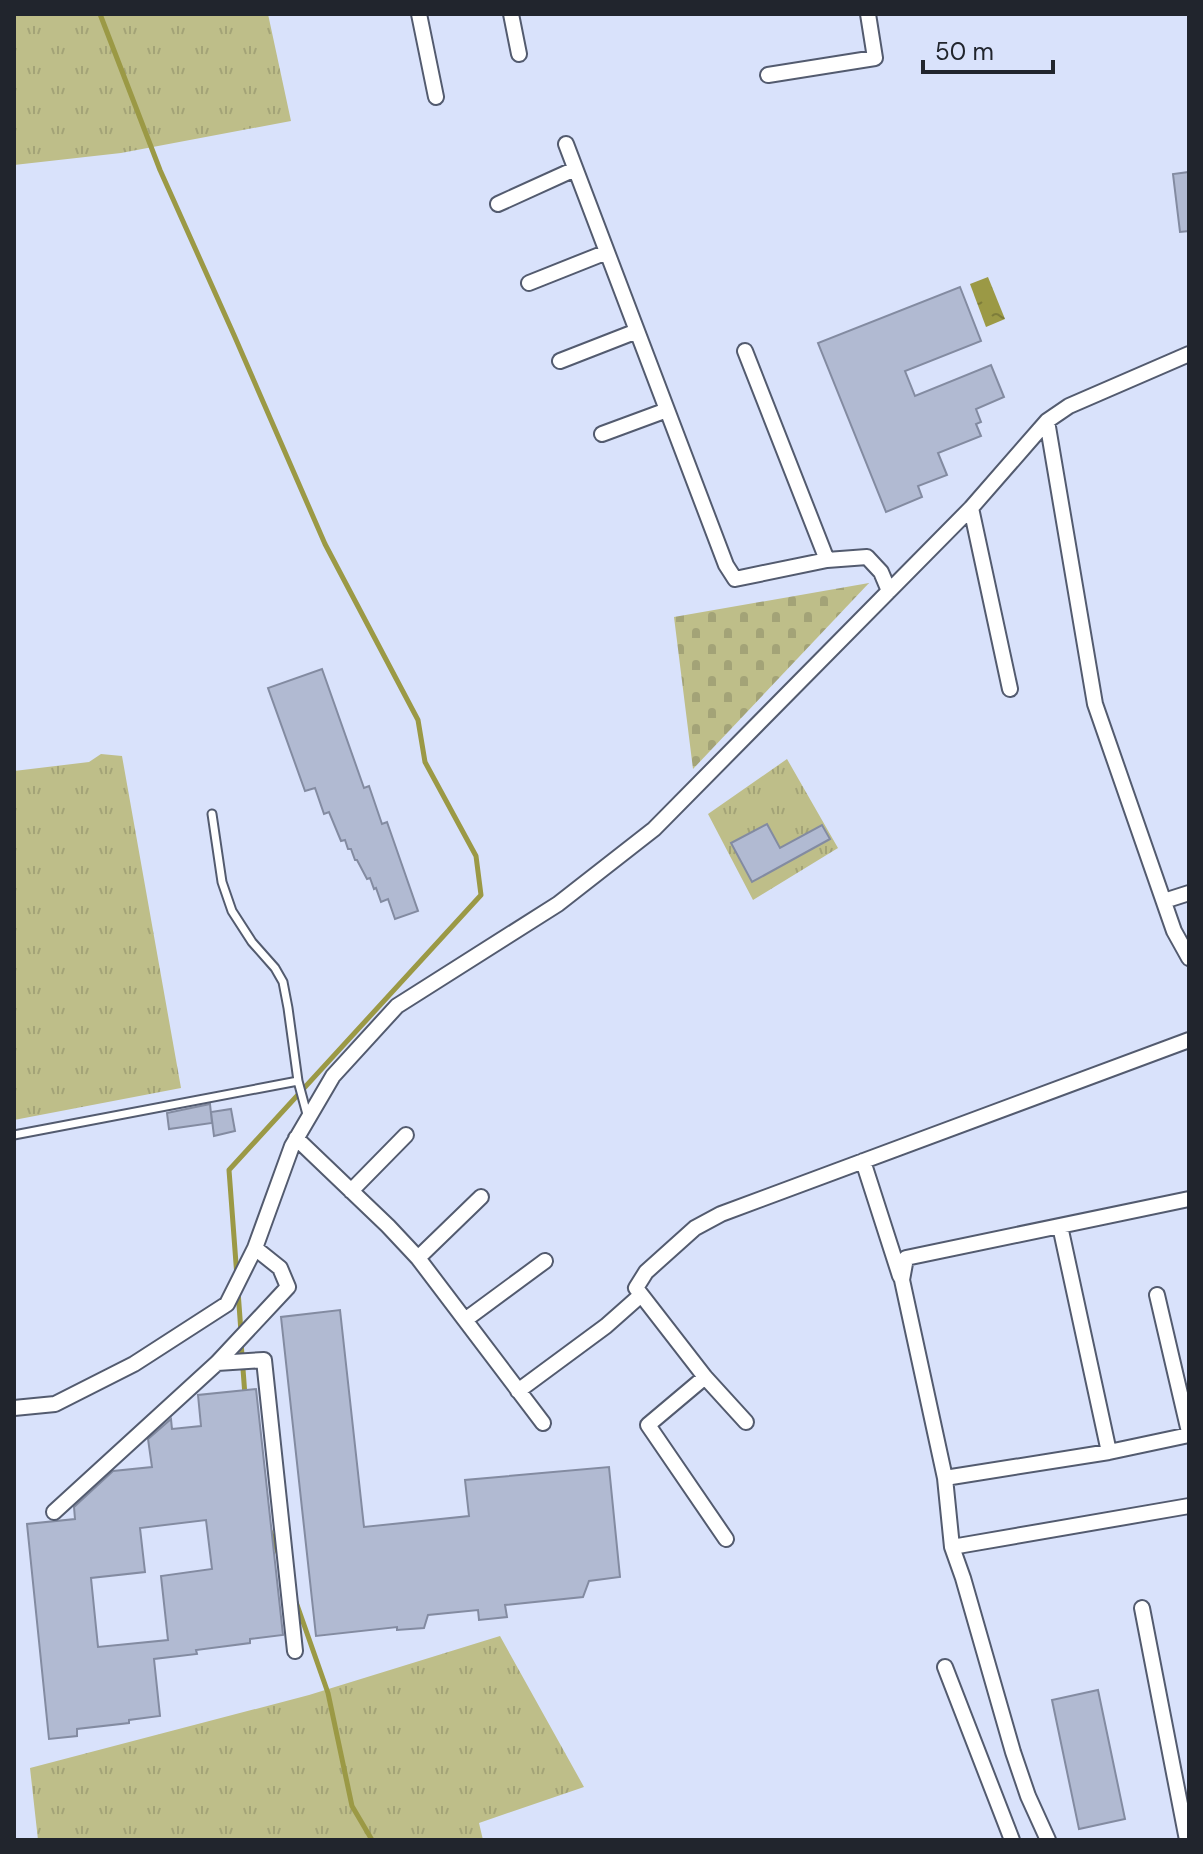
<svg xmlns="http://www.w3.org/2000/svg" width="1203" height="1854" font-family="'DM Sans',sans-serif">
<defs>
<pattern id="grass-tufts" width="24" height="20" patternUnits="userSpaceOnUse" patternTransform="scale(2)"><rect width="24" height="20" fill="#bebe89"/><path d="M3 7l-1-3M5 7V3M7 7l1-3M15 17l-1-3M17 17v-4M19 17l1-3" fill="none" stroke="#a3a377"/></pattern>
<pattern id="cemetery-stones" width="16" height="16" patternUnits="userSpaceOnUse" patternTransform="scale(2)"><rect width="16" height="16" fill="#bebe89"/><path d="M2 7V4a2 2 0 0 1 4 0v3zM10 15v-3a2 2 0 0 1 4 0v3z" fill="#a3a377"/></pattern>
<pattern id="water-ripples" width="26" height="14" patternUnits="userSpaceOnUse" patternTransform="scale(2)"><rect width="26" height="14" fill="#9b9945"/><path d="M2 4q2-2 4 0t4 0M15 11q2-2 4 0t4 0" fill="none" stroke="#7e7d3a"/></pattern>
</defs>
<rect width="100%" height="100%" fill="#d9e2fb"/>
<path fill="url(#grass-tufts)" d="M14,14H268L291,121L121,153L14,165Z
M101,754L122,756L181,1088L14,1120V771L89,762Z
M787,759L838,848L753,900L708,814Z
M500,1636L584,1787L479,1823L483,1840H38L30,1768L309,1695Z"/>
<path fill="url(#cemetery-stones)" d="M869,583L693,769L674,617Z"/>
<path fill="url(#water-ripples)" d="M988,277L1005,319L986,327L970,284Z"/>
<g fill="none" stroke-linecap="round" stroke-linejoin="round">
<path stroke="#9b9945" stroke-width="5" d="M100,14L160,170L234,335L325,544L418,720L425,762L476,856L481,895L229,1170L237,1277
M238,1291L241,1332
M241,1342L245,1396
M270,1531L279,1555
M296,1602L328,1693L352,1806L372,1840"/>
</g>
<path fill="#b1bad2" stroke="#838ba1" stroke-width="2" fill-rule="evenodd" d="M1189,172V231L1180,232L1173,174Z
M960,287L981,341L905,371L915,396L991,365L1004,397L976,409L981,422L976,424L981,436L938,453L947,475L918,486L922,497L886,512L818,343Z
M322,669L364,788L369,786L382,824L387,822L418,911L395,919L388,899L381,902L376,888L374,889L370,878L367,879L357,860H355L351,849H348L345,840L341,841L329,812L324,814L315,788L305,791L268,688Z
M767,824L780,848L822,825L830,839L752,882L731,843Z
M210,1104L212,1123L169,1129L167,1113Z
M231,1109L235,1131L214,1136L211,1112Z
M340,1310L364,1527L469,1516L465,1480L609,1467L620,1577L589,1581L583,1597L505,1605L507,1617L479,1620L478,1610L428,1615L424,1628L397,1630V1627L316,1636L281,1317Z
M256,1389L283,1635L250,1639V1643L196,1650L197,1654L154,1659L160,1716L129,1720V1723L77,1729V1736L49,1739L27,1524L75,1519L74,1507L113,1471L152,1467L148,1439L171,1419L172,1429L201,1426L198,1395ZM206,1520L212,1569L161,1576L168,1640L98,1647L91,1578L145,1572L140,1528Z
M1098,1690L1125,1819L1079,1829L1052,1700Z"/>
<g fill="none" stroke-linecap="round" stroke-linejoin="round">
<g stroke="#535b6f" stroke-width="11">
<path id="lane" d="M212,814L222,882L232,911L252,942L275,968L283,982L288,1008L298,1081L308,1118
M14,1135L298,1081"/>
</g>
<g stroke="#535b6f" stroke-width="18">
<path id="street" d="M419,14L436,97
M511,14L519,54
M768,75L875,58L868,14
M566,144L726,565L735,579L827,560
M498,204L575,169
M529,283L607,252
M745,351L827,560L867,557L881,572L889,591
M560,361L637,331
M1047,421L1095,704L1174,931L1189,958
M602,434L667,410
M971,508L1010,689
M1164,901L1189,893
M296,1138L388,1226L418,1258L543,1423
M863,1161L900,1276
M351,1191L406,1135
M1060,1226L1109,1452
M418,1258L481,1197
M1157,1295L1189,1432
M465,1320L545,1261
M217,1363L264,1360L295,1651
M705,1377L648,1425L726,1539
M518,1391L606,1326L641,1295
M14,1408L55,1404L134,1364L227,1304L255,1248L292,1146L333,1076L397,1006L558,904L654,829L971,508L1047,421L1069,406L1189,354
M746,1422L705,1377L636,1288L646,1272L695,1228L721,1214L1189,1040
M945,1478L1109,1452L1189,1435
M54,1512L217,1363L288,1287L280,1268L255,1248
M952,1547L1189,1506
M1142,1608L1187,1840
M945,1667L1012,1840
M1048,1840L1028,1796L1013,1752L963,1578L952,1547L945,1478L902,1280L906,1258L1189,1199"/>
</g>
<use href="#lane" stroke="#fff" stroke-width="7"/>
<use href="#street" stroke="#fff" stroke-width="14"/>
</g>
<rect width="1203" height="1854" fill="none" stroke="#21252d" stroke-width="32"/>
<path d="M923 60v12h130v-12" fill="none" stroke="#21252d" stroke-width="4"/>
<text x="935" y="60" font-size="24" fill="#21252d" stroke="#d9e2fb" stroke-width="6" paint-order="stroke">50 m</text>
</svg>
